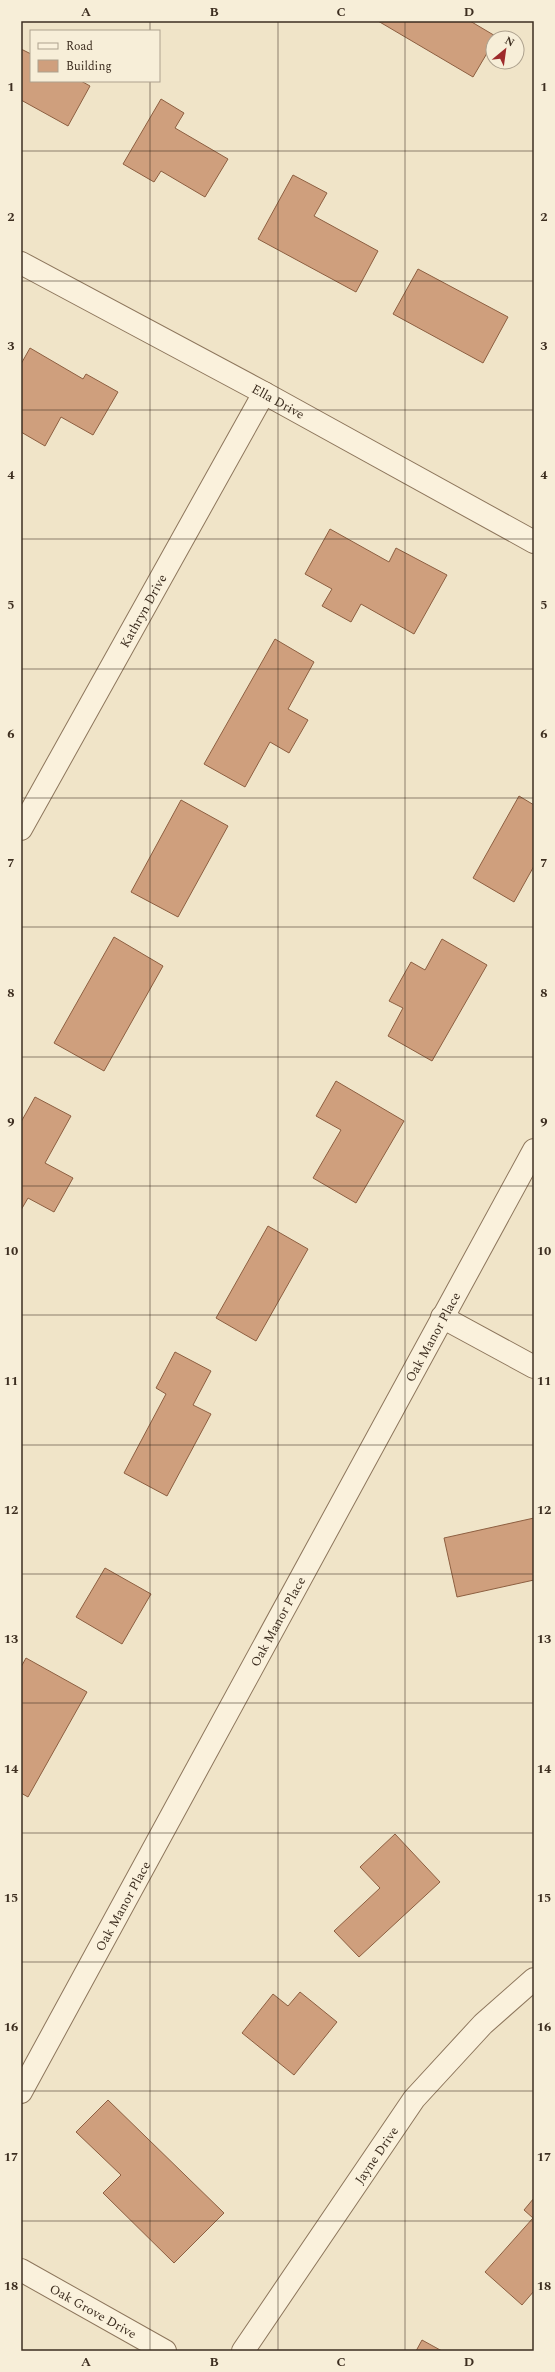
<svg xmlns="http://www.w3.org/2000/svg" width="555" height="2372" font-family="Spectral,serif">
<rect width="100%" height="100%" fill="#f0e4c8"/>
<path fill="#cf9f7d" stroke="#8d5f41" d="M378,21H470L497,37L493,38V43L473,77Z
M21,49L31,54V81H81L90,86L68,126L21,100Z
M161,99L184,113L175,128L228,159L205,197L161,171L154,182L123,164Z
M293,175L327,193L314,216L378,251L356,292L258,239Z
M418,269L508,317L483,363L393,314Z
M30,348L83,379L86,374L118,392L93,435L61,417L45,446L21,432V364Z
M330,529L389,562L396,548L447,575L414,634L361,604L351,622L322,606L332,589L305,574Z
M275,639L314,662L288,709L308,720L289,753L270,742L245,787L204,764Z
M519,796L534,805V866L514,902L473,878Z
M181,800L228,826L178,917L131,892Z
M114,937L163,966L104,1071L54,1043Z
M442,939L487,965L432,1061L388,1036L403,1008L389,1001L411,962L425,970Z
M336,1081L404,1121L356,1203L313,1178L341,1130L316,1116Z
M35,1097L71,1116L45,1163L73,1178L54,1212L28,1198L21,1210V1122Z
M268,1226L308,1249L256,1341L216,1318Z
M175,1352L211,1371L193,1405L211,1414L167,1496L124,1473L166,1394L156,1388Z
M534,1518V1580L457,1597L444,1538Z
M105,1568L151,1594L122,1644L76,1617Z
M26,1658L87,1692L28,1797L21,1793V1667Z
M395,1834L440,1882L359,1957L334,1931L380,1888L360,1867Z
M300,1992L337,2022L294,2075L242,2033L273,1994L288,2006Z
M108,2100L224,2213L174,2263L103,2193L121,2175L76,2132Z
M534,2198V2291L522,2305L485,2272L533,2218L524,2210Z
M422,2340L442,2351H416Z"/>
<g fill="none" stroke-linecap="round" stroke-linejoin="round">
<g stroke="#8d765c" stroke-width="24">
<g id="minor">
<path id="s1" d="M21,263L264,393L534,542"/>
<path id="s2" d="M21,829L264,393"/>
<path d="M442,1317L534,1367"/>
<path id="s3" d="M21,2092L534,1150"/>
<path id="s4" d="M21,2270L165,2351"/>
<path id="s5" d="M243,2351L414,2099L483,2024L534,1979"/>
</g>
</g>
<use href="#minor" stroke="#faf1dc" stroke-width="22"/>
</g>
<path fill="none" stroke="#3d2e20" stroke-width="1" stroke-opacity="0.55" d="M150,21V31M278,21V2351M405,21V2351M150,81V2351M21,151H534M21,281H534M21,410H534M21,539H534M21,669H534M21,798H534M21,927H534M21,1057H534M21,1186H534M21,1315H534M21,1445H534M21,1574H534M21,1703H534M21,1833H534M21,1962H534M21,2091H534M21,2221H534"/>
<g text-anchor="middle" stroke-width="3" stroke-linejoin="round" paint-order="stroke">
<g font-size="13" fill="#3d2e20" stroke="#f7eed8">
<text dy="5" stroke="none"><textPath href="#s1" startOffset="292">Ella Drive</textPath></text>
<text dy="5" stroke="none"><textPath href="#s2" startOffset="250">Kathryn Drive</textPath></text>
<text dy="5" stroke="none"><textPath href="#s3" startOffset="860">Oak Manor Place</textPath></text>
<text dy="5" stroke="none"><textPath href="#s3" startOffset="536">Oak Manor Place</textPath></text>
<text dy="5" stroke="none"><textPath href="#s3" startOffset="212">Oak Manor Place</textPath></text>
<text dy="5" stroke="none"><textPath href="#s5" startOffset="237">Jayne Drive</textPath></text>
<text dy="5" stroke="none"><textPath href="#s4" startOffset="83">Oak Grove Drive</textPath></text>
</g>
</g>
<rect width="555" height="2372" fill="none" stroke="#f7eed8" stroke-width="44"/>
<rect x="30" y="30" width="130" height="52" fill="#f7eed8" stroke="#ada18e"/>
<rect x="38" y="43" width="20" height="6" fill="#faf1dc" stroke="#ada18e"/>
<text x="66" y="50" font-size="12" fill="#3d2e20">Road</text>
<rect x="38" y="60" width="20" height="12" fill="#cf9f7d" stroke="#ada18e"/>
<text x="66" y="70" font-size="12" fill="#3d2e20">Building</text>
<g transform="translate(505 50) rotate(29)"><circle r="19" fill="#f7eed8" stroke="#ada18e"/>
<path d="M0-3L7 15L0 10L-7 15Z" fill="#9e2a2b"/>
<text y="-6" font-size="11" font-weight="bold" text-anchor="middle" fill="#3d2e20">N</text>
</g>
<rect x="22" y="22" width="511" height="2328" fill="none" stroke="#3d2e20" stroke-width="1.5"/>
<g font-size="13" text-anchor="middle" font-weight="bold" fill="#3d2e20">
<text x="86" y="16">A</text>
<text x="214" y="16">B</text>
<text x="341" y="16">C</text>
<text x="469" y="16">D</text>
<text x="11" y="91">1</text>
<text x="544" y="91">1</text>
<text x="11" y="221">2</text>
<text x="544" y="221">2</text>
<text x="11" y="350">3</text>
<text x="544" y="350">3</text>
<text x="11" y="479">4</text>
<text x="544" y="479">4</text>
<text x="11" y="609">5</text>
<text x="544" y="609">5</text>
<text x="11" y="738">6</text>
<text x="544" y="738">6</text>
<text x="11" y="867">7</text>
<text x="544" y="867">7</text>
<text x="11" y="997">8</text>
<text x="544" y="997">8</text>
<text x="11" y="1126">9</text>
<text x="544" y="1126">9</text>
<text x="11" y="1255">10</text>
<text x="544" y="1255">10</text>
<text x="11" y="1385">11</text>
<text x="544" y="1385">11</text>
<text x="11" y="1514">12</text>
<text x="544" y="1514">12</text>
<text x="11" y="1643">13</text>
<text x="544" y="1643">13</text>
<text x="11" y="1773">14</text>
<text x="544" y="1773">14</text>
<text x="11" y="1902">15</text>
<text x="544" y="1902">15</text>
<text x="11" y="2031">16</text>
<text x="544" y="2031">16</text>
<text x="11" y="2161">17</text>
<text x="544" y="2161">17</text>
<text x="11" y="2290">18</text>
<text x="544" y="2290">18</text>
<text x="86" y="2366">A</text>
<text x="214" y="2366">B</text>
<text x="341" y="2366">C</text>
<text x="469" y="2366">D</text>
</g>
</svg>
